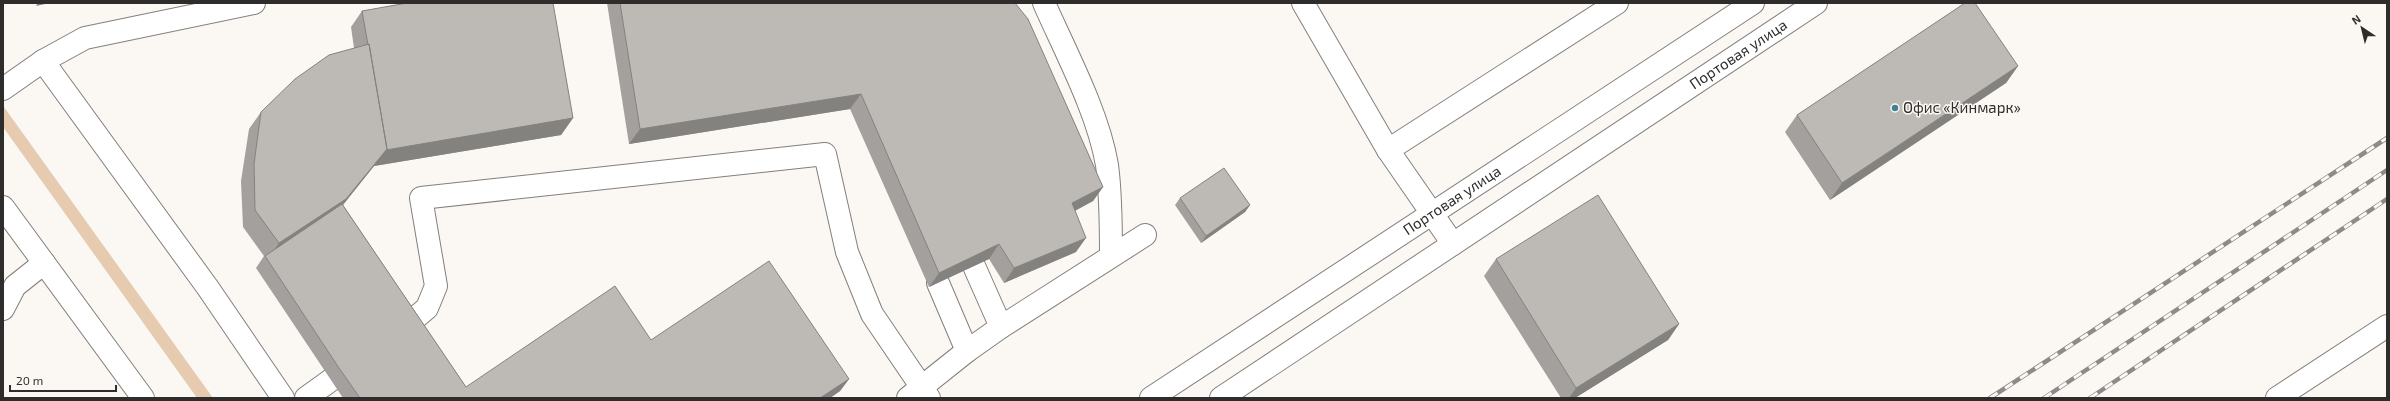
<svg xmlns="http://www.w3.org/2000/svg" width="2390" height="401" font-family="'Exo 2',sans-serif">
<rect width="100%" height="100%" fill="#fbf8f4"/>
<path fill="#e6cbb1" d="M4,107L213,398H197L3,127Z"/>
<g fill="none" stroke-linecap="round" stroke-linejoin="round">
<g stroke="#837f7c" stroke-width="24">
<g id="minor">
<path d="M1044,3C1066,53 1098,112 1107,165C1111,195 1111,226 1111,256"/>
<path d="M1303,3L1388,150L1453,244"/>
<path d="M43,61L85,38L254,3"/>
<path d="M3,89L43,61L208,288L283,398"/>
<path d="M1388,150L1617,3"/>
<path d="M3,207L143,398"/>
<path d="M974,266L1001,327"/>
<path d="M938,283L967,351"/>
<path d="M3,309L15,286L44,263"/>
<path d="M407,325L427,308L436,286L421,198L825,154L847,252L872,314L929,398"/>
<path d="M306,398L331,380"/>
<path d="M908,398L967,351L1001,327L1145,235"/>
<path id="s1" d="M1151,398L1753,3"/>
<path id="s2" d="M1221,398L1816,3"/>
<path d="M2277,398L2387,326"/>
</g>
</g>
<use href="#minor" stroke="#fff" stroke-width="22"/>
<g stroke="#8d8a88" stroke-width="4.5">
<path id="rail" d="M1990,398L2387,138
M2044,398L2387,170
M2090,398L2387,199"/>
</g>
<use href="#rail" stroke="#fbf8f4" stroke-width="3" stroke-dasharray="9" stroke-linecap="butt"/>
</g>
<path fill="#a3a09d" d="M607,3H1015L1103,187L1093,201L1075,211L1076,252L1004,283L989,259L929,287L850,109L629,144Z
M362,11L573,118L561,135L374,166L343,205L466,387L651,340L849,379L840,391L830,398H343L256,268L264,256L243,227L241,181L249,129L261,112L354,48L351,27Z
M2018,66L2006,83L1830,200L1785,132L1797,115Z
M1180,198L1250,205L1245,212L1201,243L1175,205Z
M1496,259L1679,324L1668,340L1575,398H1561L1484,276Z"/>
<path fill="#84827f" d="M38,3H50L36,6Z
M2018,66L2006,83L1830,200L1842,183Z
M861,94L850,109L629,144L640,129Z
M573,118L561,135L374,166L334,216L267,260L279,243L387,149Z
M1103,187L1093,201L1061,218L1072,203Z
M1250,205L1245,212L1201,243L1206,236Z
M1086,238L1076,252L1004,283L1014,268Z
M999,244L989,259L929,287L939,273Z
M1679,324L1668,340L1575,398H1569L1576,388Z
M849,379L840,391L830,398H820Z"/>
<path fill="#bdbab6" stroke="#84827f" d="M407,3H553L573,118L386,150L387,149L369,44L368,45L362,11Z
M620,3H1015L1028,19L1103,187L1072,203L1086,238L1014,268L999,244L939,273L861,94L640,129Z
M1965,3H1975L2018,66L1842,183L1797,115Z
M369,44L387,149L346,199L279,243L255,210L254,164L261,112L295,79L329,55Z
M1224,168L1250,205L1206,236L1180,198Z
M1598,195L1679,324L1576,388L1496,259Z
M342,204L466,387L615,286L651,340L769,261L849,379L820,398H360L339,368L265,256Z"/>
<circle fill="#408293" stroke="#fbf8f4" stroke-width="1.5" cx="1895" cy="108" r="4"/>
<g text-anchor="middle" stroke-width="3" stroke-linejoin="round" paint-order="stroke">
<g font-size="15" fill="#2f2d2c" stroke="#fbf8f4">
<text dy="5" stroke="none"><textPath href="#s2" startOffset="621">Портовая улица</textPath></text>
<text dy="5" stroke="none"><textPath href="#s1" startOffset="360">Портовая улица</textPath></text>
</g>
<g font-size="15" fill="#2f2d2c" stroke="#fbf8f4" text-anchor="start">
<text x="1903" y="113">Офис «Кинмарк»</text>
</g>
</g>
<rect width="2390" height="401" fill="none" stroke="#2f2d2c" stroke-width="8"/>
<g transform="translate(2362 28) rotate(325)" stroke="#fbf8f4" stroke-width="3" paint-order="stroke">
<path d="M0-3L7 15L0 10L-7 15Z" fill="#2f2d2c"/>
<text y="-6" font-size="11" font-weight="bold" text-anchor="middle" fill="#2f2d2c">N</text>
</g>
<path d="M10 385v6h106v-6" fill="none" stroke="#2f2d2c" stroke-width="2"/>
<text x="16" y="385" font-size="12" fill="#2f2d2c" stroke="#fbf8f4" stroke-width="3" paint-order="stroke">20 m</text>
</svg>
